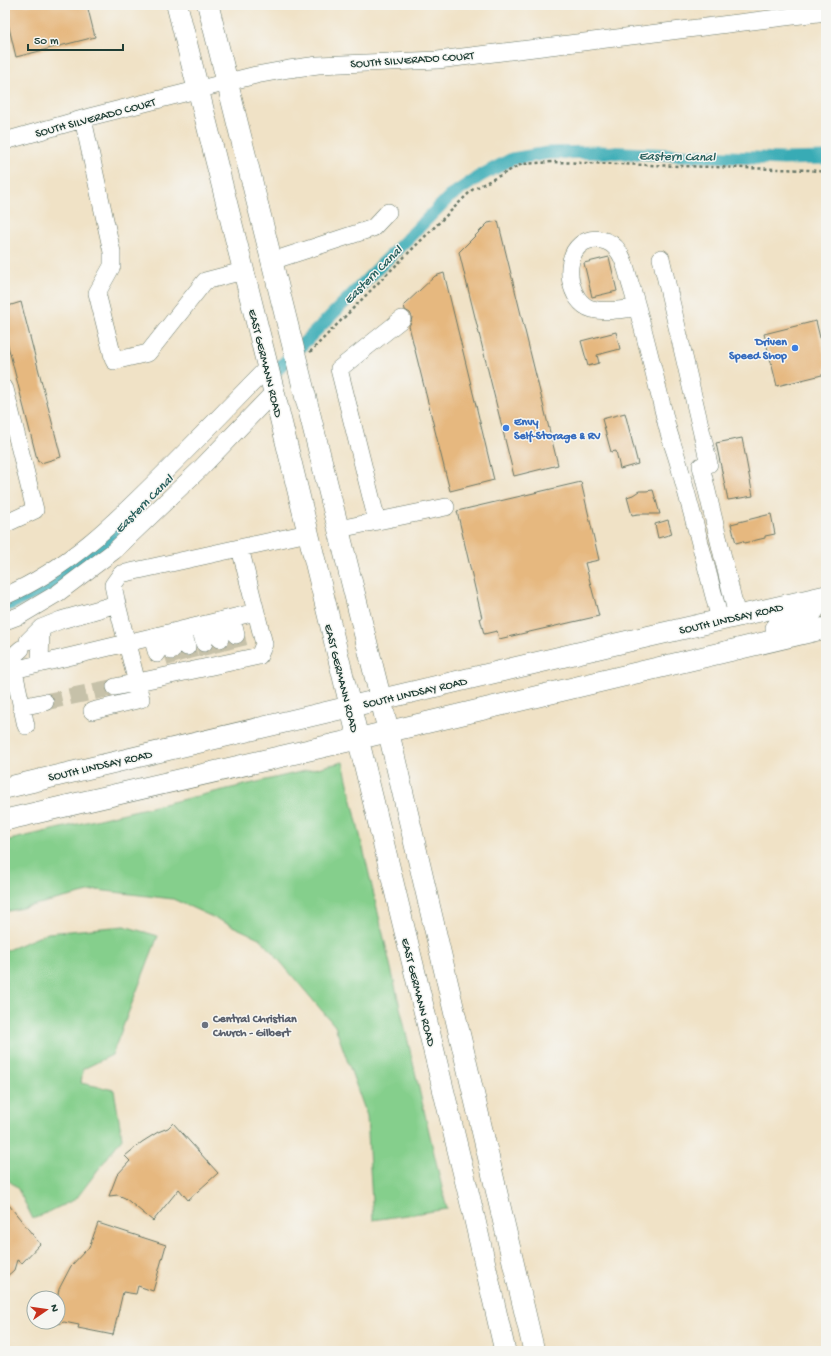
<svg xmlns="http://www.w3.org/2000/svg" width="831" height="1356" font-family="'Gochi Hand',sans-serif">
<rect width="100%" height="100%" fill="#f6f6f2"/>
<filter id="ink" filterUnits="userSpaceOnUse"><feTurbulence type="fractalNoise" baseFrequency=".025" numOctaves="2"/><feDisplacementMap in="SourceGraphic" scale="8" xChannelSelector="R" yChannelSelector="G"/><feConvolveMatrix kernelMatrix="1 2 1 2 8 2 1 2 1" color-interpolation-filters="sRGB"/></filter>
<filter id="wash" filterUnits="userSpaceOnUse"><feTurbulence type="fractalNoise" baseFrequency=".012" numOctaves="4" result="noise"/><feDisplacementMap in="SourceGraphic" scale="16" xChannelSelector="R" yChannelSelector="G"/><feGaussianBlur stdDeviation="0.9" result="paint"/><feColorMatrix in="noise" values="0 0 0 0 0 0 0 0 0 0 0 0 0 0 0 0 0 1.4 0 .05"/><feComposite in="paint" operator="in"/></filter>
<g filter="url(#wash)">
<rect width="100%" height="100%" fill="#f0e2c6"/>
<path fill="#85cf8c" stroke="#528660" d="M343,762L447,1209L373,1220L367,1116L335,1026L261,939L173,899L97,890L5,912V841Z
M124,926L158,936L112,1055L83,1069L81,1083L114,1090L122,1138L76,1199L33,1219L18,1189L5,1177V951L48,933Z"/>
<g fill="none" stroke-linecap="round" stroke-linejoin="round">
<path stroke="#39abb5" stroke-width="13" d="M267,380L449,197L480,176L512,159L548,153L598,152L784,159L826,158
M5,606L44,589L100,546L120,526"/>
</g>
<g id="blocks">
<path fill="#e6b87f" d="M5,5H87L95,37L16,57L5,11Z
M498,221L558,465L514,476L459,252L488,223Z
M609,257L617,291L592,297L584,263Z
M444,273L494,480L450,491L409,326L411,322L412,317L410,313L405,310L404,305L435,276Z
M21,302L61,457L41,463L40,461L38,462L37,459L5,334L8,333L5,322V307Z
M816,321L826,363V374L777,386L764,334Z
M616,332L620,349L597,355L599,363L588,366L581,341Z
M625,413L638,464L620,469L616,451L611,452L602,419Z
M742,438L753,496L728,500L716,443Z
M581,482L599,560L585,563L599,616L499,639L497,631L484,634L480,618H482L457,511Z
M653,490L660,514H638L632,515L627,497L633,495L639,491H646Z
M771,514L775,534L765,536V538L744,543L743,541L736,543L731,524Z
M668,520L672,534L658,538L655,524Z
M173,1123L218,1173L188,1200L179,1189L153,1221L125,1198L118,1195L109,1196L117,1175L130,1161L125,1156L142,1142L158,1132L168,1128Z
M5,1200L40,1244L22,1263L17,1260L14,1270L5,1278Z
M98,1223L166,1245L153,1291L138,1286L136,1294L123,1292L113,1335L78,1328L79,1325L64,1322L58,1324V1294L59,1289L71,1266L85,1251L89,1248Z"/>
</g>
</g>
<g filter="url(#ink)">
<use href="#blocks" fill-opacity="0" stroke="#687767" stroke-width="1"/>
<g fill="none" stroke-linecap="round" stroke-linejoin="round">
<path stroke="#c6c1a9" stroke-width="17" stroke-dasharray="17 8" stroke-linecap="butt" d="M236,635L239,647
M220,639L223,651
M204,643L207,655
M187,647L190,659
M172,651L176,663
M45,702L115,687"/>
<g stroke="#687767" stroke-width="18">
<path id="minor" d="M83,119L112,252V266L97,293L114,361L148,353L205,281L243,271
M5,141L93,116L256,75L289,69L318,65L438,60L826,12
M661,258L709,464L701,466L737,616
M272,261L373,228L388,212
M637,308C623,309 606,313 592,309C569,303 562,260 580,245C592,235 611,239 619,252C626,262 628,278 632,289C645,333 655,377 666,422C669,436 675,450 679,465C693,517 707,568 720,620
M5,389L35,510L5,524
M377,521L339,369L402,319
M339,529L446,507
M5,596C70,568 118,519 167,470C201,436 234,402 267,368
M232,618L236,635
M5,621L21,615L58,593L114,551L199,470L274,392
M216,622L220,639
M200,626L204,643
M183,630L187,647
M168,633L172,651
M152,637L157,654
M28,641L41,628L61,620L117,604
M21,649L11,658L26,726
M40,664L41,628
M22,668L256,612
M115,687L259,656L264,644L240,548
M21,707L45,702
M92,711L141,699L117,604L113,585L121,574L308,533"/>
</g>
<g stroke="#687767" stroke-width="22">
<path id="major" d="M177,5L274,392L473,1212L505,1351
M208,5L381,700L534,1351
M776,628L790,624L812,612L823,597
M5,788L633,640L826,596
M5,820L357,739L826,628"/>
</g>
<path stroke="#687767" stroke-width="2.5" stroke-dasharray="3 3" stroke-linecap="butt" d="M310,352L378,283L472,190L522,164L553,162L809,170L826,172"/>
<use href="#minor" stroke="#fff" stroke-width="17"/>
<use href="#major" stroke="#fff" stroke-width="21"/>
</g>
</g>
<g fill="#3f7fe0" stroke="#f6f6f2" stroke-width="1.5">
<circle cx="795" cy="348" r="4"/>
<circle cx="506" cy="428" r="4"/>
</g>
<circle fill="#6b7280" stroke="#f6f6f2" stroke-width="1.5" cx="205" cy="1025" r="4"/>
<g text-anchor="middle" stroke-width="3" stroke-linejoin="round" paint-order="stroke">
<g font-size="12" fill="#1f3d34" stroke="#f6f6f2">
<text transform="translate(412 59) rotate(-4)" y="4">SOUTH SILVERADO COURT</text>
<text transform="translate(95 117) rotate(-15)" y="4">SOUTH SILVERADO COURT</text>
<text transform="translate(266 363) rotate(76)" y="4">EAST GERMANN ROAD</text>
<text transform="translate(731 618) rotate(-13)" y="4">SOUTH LINDSAY ROAD</text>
<text transform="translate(342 678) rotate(76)" y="4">EAST GERMANN ROAD</text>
<text transform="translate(415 692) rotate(-13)" y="4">SOUTH LINDSAY ROAD</text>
<text transform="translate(100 765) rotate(-13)" y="4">SOUTH LINDSAY ROAD</text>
<text transform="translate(419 992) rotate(76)" y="4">EAST GERMANN ROAD</text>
</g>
<g font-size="12" font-weight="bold" fill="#366cbe" stroke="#f6f6f2" text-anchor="end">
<text x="787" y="345">Driven<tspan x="787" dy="14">Speed Shop</tspan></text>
<text x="514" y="425" text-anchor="start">Envy<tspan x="514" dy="14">Self-Storage &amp; RV</tspan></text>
</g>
<g font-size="12" font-weight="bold" fill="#5b616d" stroke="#f6f6f2" text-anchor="start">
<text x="213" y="1022">Central Christian<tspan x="213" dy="14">Church - Gilbert</tspan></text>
</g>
<g font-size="13" font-style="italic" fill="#275e5b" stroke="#f6f6f2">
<text transform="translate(677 155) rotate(1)" y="5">Eastern Canal</text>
<text transform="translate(372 274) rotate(-45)" y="5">Eastern Canal</text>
<text transform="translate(143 503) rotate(-45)" y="5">Eastern Canal</text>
</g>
</g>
<rect width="831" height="1356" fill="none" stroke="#f6f6f2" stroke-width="20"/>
<g transform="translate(46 1310) rotate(77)"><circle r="19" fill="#f6f6f2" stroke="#a0aca6"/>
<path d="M0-3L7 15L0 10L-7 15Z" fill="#c8321e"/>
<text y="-6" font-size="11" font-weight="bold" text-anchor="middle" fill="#1f3d34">N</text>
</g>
<path d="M28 44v6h95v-6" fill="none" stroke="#1f3d34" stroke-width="2"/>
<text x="34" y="44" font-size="12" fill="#1f3d34" stroke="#f6f6f2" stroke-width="3" paint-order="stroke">50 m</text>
</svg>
